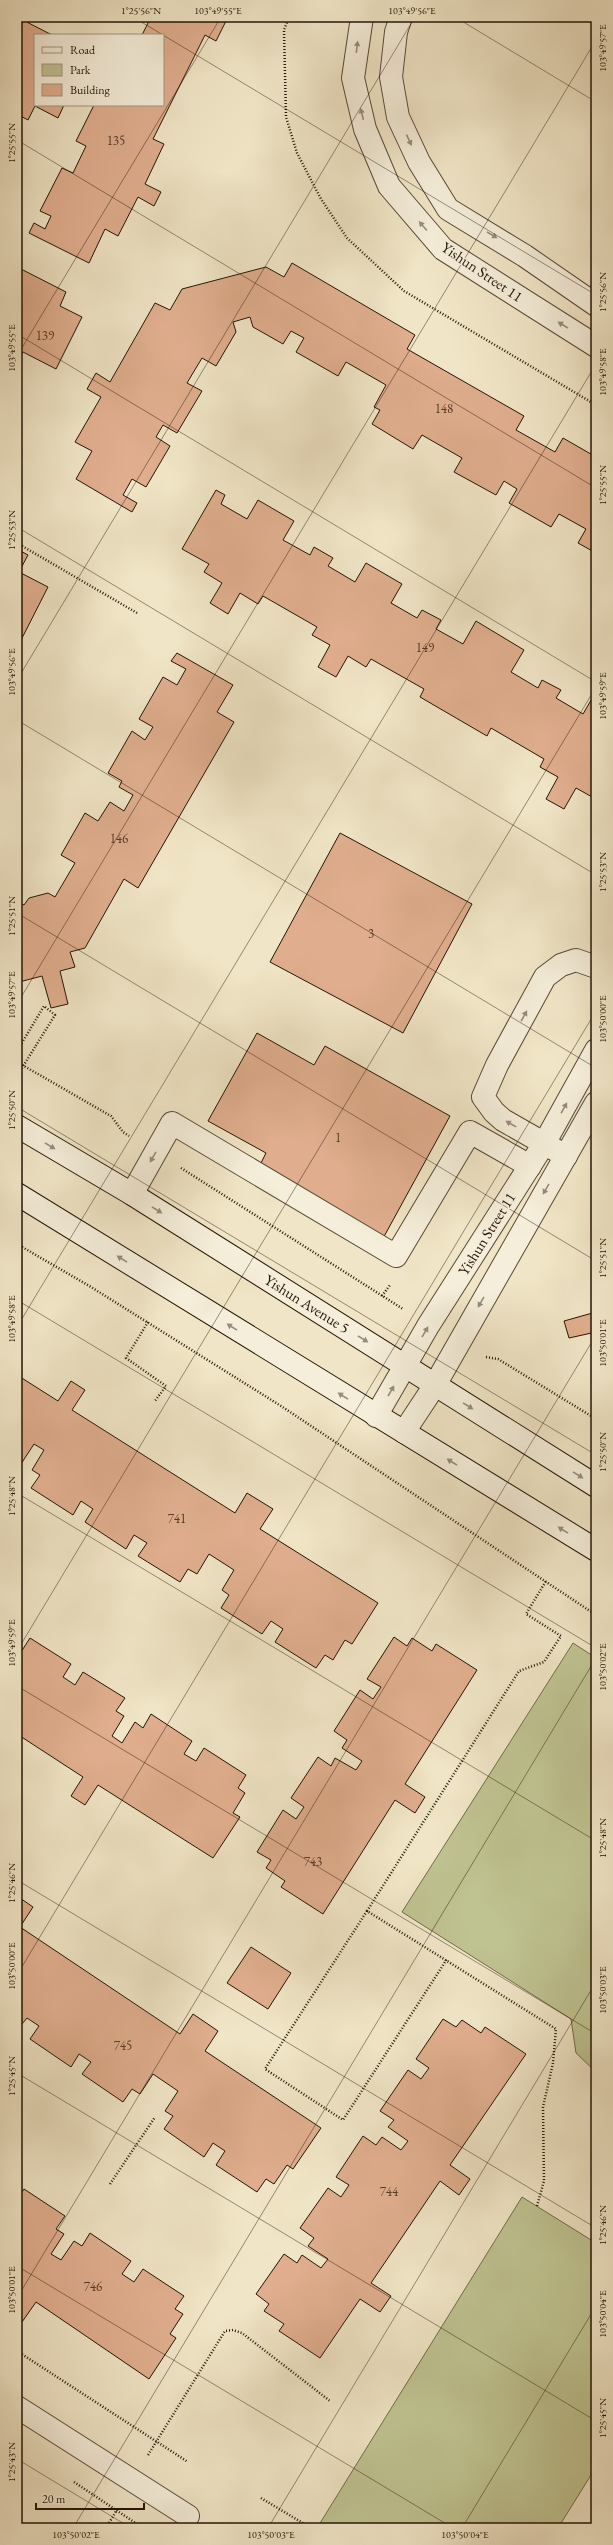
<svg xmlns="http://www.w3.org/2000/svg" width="613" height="2545" font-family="'EB Garamond',serif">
<rect width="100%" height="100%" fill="#f0e5c6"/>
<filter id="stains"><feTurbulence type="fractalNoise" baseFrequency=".005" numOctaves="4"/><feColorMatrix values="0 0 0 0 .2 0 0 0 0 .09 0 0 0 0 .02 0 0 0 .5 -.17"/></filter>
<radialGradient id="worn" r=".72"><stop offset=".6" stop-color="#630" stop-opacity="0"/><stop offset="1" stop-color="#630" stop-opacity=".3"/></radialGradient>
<path fill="#bfc391" stroke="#726b4a" d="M573,1643L596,1658V2072L576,2053L571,2019L402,1912Z
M522,2197L596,2243V2467L558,2528H317Z"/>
<path fill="#e0ae8e" stroke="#241304" d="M17,17L52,35H35V105H64L58,118L35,106L28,120L17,114Z
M151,17H228L216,41L205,35L153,139L164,144L145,184L161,192L154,206L138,197L118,236L105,229L89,263L29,233L34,223L45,229L51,216L40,211L62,168L73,173L86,146L76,141L94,105H163V35H142Z
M292,263L415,335L407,349L524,416L516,430L555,452L563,438L596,457V553L578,543L586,529L559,514L551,527L509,503L517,489L504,481L496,495L454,472L462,458L422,435L413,449L372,424L380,410L374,407L386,385L346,362L338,376L296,352L304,338L291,331L283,344L253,327L250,317L233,322L236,332L216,366L202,358L187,383L202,391L177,433L163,425L156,437L170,446L146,487L132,479L123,495L137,503L132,512L76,479L92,451L75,442L101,397L87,389L96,373L110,382L155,303L170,310L182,289L266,267L284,277Z
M21,269L66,292L60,306L82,317L56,369L23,352L17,362V278Z
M216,490L225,495L221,504L247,519L258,500L294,521L283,540L310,555L314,547L333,558L328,566L355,582L366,563L402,584L391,603L417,618L422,610L441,620L436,629L463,644L476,621L524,650L511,672L538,688L542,680L561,690L556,698L583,714L594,695L596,696V795L594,798L576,788L564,809L546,799L558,777L540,767L544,759L491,728L487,736L420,697L424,689L371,659L366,667L348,656L336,677L318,667L330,645L312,635L317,627L263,596L258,604L240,593L228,614L210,603L222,583L204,572L209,564L182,549Z
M17,549L28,555L19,572L48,587L19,644Z
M177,653L233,685L217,712L234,722L138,888L124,879L85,948L70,952L75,967L60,971L68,1004L51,1008L42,976L23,981L17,978V901L24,905L29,898L48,893L55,897L75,863L61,855L85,813L98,821L110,802L124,811L133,795L119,787L122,781L108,773L132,731L145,740L153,727L139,719L163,677L177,685L186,669L171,661Z
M340,833L472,904L403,1033L270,962Z
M257,1033L314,1065L325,1046L450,1116L381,1242L256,1173L266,1153L208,1121Z
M596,1312V1332L569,1338L564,1321Z
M17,1375L58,1401L71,1381L85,1390L72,1410L235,1513L247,1493L273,1509L260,1529L378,1603L352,1644L345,1640L333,1660L325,1655L316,1668L275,1642L283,1629L271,1621L262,1634L221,1608L229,1595L222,1590L234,1570L209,1554L197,1574L188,1569L180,1582L138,1556L147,1543L134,1535L126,1549L85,1522L93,1509L81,1501L73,1515L31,1488L40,1475L32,1470L44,1450L34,1444L21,1464L17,1461Z
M394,1637L407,1646L412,1638L432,1651L436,1644L477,1670L405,1784L425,1797L415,1813L395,1800L323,1914L281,1887L285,1881L266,1868L271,1860L257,1852L283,1810L296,1819L304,1807L291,1798L318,1757L331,1766L335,1758L356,1770L362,1761L342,1748L347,1740L334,1731L360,1690L373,1699L381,1687L367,1679Z
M30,1638L71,1664L63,1677L75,1685L83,1672L125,1698L116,1711L124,1716L112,1736L122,1743L135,1722L143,1728L151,1714L192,1741L184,1754L196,1761L204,1748L246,1775L238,1788L245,1793L233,1813L240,1817L213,1858L98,1785L85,1805L71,1796L83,1777L17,1734V1649L21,1652Z
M20,1898L33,1907L20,1927L180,2034L193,2014L218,2031L205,2051L321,2128L293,2169L287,2165L274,2184L266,2179L257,2192L216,2165L225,2151L213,2143L204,2157L164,2129L173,2116L165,2111L178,2091L153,2074L140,2094L132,2089L123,2102L82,2074L91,2062L79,2054L71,2067L30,2039L39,2026L27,2018L17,2030V1903Z
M251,1947L291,1973L268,2009L227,1983Z
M443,2019L456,2027L462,2020L481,2033L485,2027L526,2054L450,2165L470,2179L459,2195L440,2181L371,2283L391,2296L380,2312L360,2299L320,2358L279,2331L284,2324L264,2311L269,2304L256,2294L284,2254L297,2263L302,2255L321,2268L328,2259L308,2246L314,2238L300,2228L328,2188L341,2197L349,2185L336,2177L363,2136L376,2145L382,2137L401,2150L408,2141L388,2127L394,2120L380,2111L408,2070L421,2079L429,2068L416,2059Z
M24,2189L65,2216L56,2229L64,2234L51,2254L61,2260L74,2241L82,2246L90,2233L131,2261L122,2274L134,2282L143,2269L184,2296L175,2309L183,2314L170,2334L176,2338L149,2379L36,2302L22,2322L17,2318V2300L21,2293L17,2290V2199Z"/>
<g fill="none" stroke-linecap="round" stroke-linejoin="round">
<g stroke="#574834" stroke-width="24">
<path id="lane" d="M566,1156L503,1120L494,1112L483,1097L497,1065L545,977L561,965L576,960L596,967
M132,1194L172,1123L396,1256L470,1132L530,1166"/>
</g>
<g stroke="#574834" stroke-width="24">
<path id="street" d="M362,17L353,78L365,129L389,186L443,249L596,346
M401,17L396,32L391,77L398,117L419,162L448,209L525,256L596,305
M376,1416L428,1326L545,1142L596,1050
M404,1432L435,1385L596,1103
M17,2407L188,2516"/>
</g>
<g stroke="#241304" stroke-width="24">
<path id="secondary" d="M17,1126L132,1194L596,1486
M17,1194L596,1550"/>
</g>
<path stroke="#241304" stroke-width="2.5" stroke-dasharray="1 2" stroke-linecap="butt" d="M289,17L284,30L286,117L297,153L321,199L347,238L404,291L596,405
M17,543L137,613
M17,1051L44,1006L55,1015L35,1047
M17,1062L111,1116L123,1132L129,1136
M181,1168L403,1309
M17,1244L91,1287L281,1406L596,1615
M17,1251L20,1246
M382,1296L390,1285
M148,1322L126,1358L166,1386L155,1401
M486,1357L498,1359L596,1419
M367,1911L265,2069L343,2120L447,1959
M110,2184L155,2117
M537,2206L544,2181L543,2107L553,2063L556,2029L367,1911L519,1671L544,1662L561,1636L526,1614L546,1581
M17,2351L188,2462
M148,2455L225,2331L233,2330L242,2333L330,2401
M74,2482L143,2528
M261,2498L311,2528
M106,2528L118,2508"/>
<use href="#lane" stroke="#f5eeda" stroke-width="22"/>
<use href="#street" stroke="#f5eeda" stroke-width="22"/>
<use href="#secondary" stroke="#f5eeda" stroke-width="22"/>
<path stroke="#241304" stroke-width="2.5" stroke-dasharray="1 2" stroke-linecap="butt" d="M17,1076L35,1047"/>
</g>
<defs><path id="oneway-solid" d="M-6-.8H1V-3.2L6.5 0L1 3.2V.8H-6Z"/></defs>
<g fill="#978b7a">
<use href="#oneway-solid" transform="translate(357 47) rotate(-83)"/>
<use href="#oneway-solid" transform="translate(362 114) rotate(-103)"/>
<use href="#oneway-solid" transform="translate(409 140) rotate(65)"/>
<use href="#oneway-solid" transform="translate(423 226) rotate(-131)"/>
<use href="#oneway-solid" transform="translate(492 235) rotate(31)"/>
<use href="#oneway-solid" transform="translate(563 325) rotate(-148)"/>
<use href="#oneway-solid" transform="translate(524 1016) rotate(-61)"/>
<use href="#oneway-solid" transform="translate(564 1108) rotate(-61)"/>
<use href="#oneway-solid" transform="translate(511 1124) rotate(-151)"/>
<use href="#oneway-solid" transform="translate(50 1146) rotate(31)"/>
<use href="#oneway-solid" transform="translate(153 1157) rotate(120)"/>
<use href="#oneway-solid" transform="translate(546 1189) rotate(120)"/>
<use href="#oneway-solid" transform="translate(157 1210) rotate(32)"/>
<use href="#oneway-solid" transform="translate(122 1259) rotate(-148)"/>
<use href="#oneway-solid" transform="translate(481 1302) rotate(120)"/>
<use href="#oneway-solid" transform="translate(232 1327) rotate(-148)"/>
<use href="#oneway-solid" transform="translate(425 1332) rotate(-60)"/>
<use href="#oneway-solid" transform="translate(363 1339) rotate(32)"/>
<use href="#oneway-solid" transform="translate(391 1391) rotate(-60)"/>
<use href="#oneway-solid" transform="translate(343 1396) rotate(-148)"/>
<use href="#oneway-solid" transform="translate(468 1406) rotate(32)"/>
<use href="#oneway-solid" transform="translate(452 1462) rotate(-148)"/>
<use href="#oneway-solid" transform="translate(578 1475) rotate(32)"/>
<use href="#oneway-solid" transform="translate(563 1530) rotate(-148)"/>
</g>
<path fill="none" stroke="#241304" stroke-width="1" stroke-opacity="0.45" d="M133,17L596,295M455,17L596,102M17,32L26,17M17,140L596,488M17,334L596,682M17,356L221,17M17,527L596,875M17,680L415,17M17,720L596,1068M17,913L596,1261M17,1004L596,40M17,1107L596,1455M17,1300L596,1648M17,1327L596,364M17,1493L596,1841M17,1651L596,687M17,1686L596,2034M17,1880L596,2228M17,1975L596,1011M17,2073L596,2421M17,2266L453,2528M17,2298L596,1335M17,2459L131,2528M73,2528L596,1658M268,2528L596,1982M462,2528L596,2306"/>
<g text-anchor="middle" stroke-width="3" stroke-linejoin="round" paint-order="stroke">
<g font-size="13" fill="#533a26">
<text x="116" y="145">135</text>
<text x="45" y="340">139</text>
<text x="444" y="413">148</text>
<text x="425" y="652">149</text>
<text x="119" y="843">146</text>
<text x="371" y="938">3</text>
<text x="338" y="1142">1</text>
<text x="177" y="1523">741</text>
<text x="313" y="1866">743</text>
<text x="123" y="2050">745</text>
<text x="389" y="2196">744</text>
<text x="93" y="2291">746</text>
</g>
<g font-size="15" fill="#241304" stroke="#f5eeda">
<text transform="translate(482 272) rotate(34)" y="5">Yishun Street 11</text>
<text transform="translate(487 1234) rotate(-58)" y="5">Yishun Street 11</text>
<text transform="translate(307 1304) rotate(32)" y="5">Yishun Avenue 5</text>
</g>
</g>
<rect width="613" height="2545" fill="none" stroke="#f0e5c6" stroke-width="44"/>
<rect x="34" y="34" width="130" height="72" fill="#f5eeda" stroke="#a19684"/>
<rect x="42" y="47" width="20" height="6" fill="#f5eeda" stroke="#a19684"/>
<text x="70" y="54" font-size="12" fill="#241304">Road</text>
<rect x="42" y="64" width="20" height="12" fill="#bfc391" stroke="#a19684"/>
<text x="70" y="74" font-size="12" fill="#241304">Park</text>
<rect x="42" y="84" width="20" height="12" fill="#e0ae8e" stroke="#a19684"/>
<text x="70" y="94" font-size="12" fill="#241304">Building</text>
<path d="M36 2503v6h108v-6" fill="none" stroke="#241304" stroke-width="2"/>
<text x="42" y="2503" font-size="12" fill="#241304" stroke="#f5eeda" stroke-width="3" paint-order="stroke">20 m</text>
<rect x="22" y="22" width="569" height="2501" fill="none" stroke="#241304" stroke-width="1.5"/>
<g font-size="10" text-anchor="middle" fill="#241304">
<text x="141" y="14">1°25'56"N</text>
<text x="218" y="14">103°49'55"E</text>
<text x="412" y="14">103°49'56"E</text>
<text transform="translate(602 48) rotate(-90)" y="4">103°49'57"E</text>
<text transform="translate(11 143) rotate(-90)" y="4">1°25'55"N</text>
<text transform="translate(602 292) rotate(-90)" y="4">1°25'56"N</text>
<text transform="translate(11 348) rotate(-90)" y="4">103°49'55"E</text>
<text transform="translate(602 372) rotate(-90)" y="4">103°49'58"E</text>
<text transform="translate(602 485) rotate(-90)" y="4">1°25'55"N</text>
<text transform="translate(11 530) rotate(-90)" y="4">1°25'53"N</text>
<text transform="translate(11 672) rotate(-90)" y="4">103°49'56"E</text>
<text transform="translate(602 696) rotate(-90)" y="4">103°49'59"E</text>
<text transform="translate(602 872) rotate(-90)" y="4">1°25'53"N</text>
<text transform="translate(11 916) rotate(-90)" y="4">1°25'51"N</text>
<text transform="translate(11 995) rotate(-90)" y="4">103°49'57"E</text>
<text transform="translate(602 1019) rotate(-90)" y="4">103°50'00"E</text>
<text transform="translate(11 1110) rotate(-90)" y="4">1°25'50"N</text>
<text transform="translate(602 1258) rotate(-90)" y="4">1°25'51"N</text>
<text transform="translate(11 1319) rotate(-90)" y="4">103°49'58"E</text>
<text transform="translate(602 1343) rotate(-90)" y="4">103°50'01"E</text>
<text transform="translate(602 1452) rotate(-90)" y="4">1°25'50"N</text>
<text transform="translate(11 1496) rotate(-90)" y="4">1°25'48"N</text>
<text transform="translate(11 1643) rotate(-90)" y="4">103°49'59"E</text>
<text transform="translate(602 1667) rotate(-90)" y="4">103°50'02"E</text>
<text transform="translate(602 1838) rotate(-90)" y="4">1°25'48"N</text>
<text transform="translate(11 1883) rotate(-90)" y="4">1°25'46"N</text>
<text transform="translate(11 1966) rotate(-90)" y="4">103°50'00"E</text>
<text transform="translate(602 1990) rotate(-90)" y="4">103°50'03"E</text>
<text transform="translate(11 2076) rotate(-90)" y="4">1°25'45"N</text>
<text transform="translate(602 2225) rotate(-90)" y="4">1°25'46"N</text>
<text transform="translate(11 2290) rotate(-90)" y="4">103°50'01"E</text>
<text transform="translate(602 2314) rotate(-90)" y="4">103°50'04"E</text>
<text transform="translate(602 2418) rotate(-90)" y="4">1°25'45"N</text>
<text transform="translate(11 2462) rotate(-90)" y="4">1°25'43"N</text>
<text x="76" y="2538">103°50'02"E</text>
<text x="271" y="2538">103°50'03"E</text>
<text x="465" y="2538">103°50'04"E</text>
</g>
<rect width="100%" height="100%" filter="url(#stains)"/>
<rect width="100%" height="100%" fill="url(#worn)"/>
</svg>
